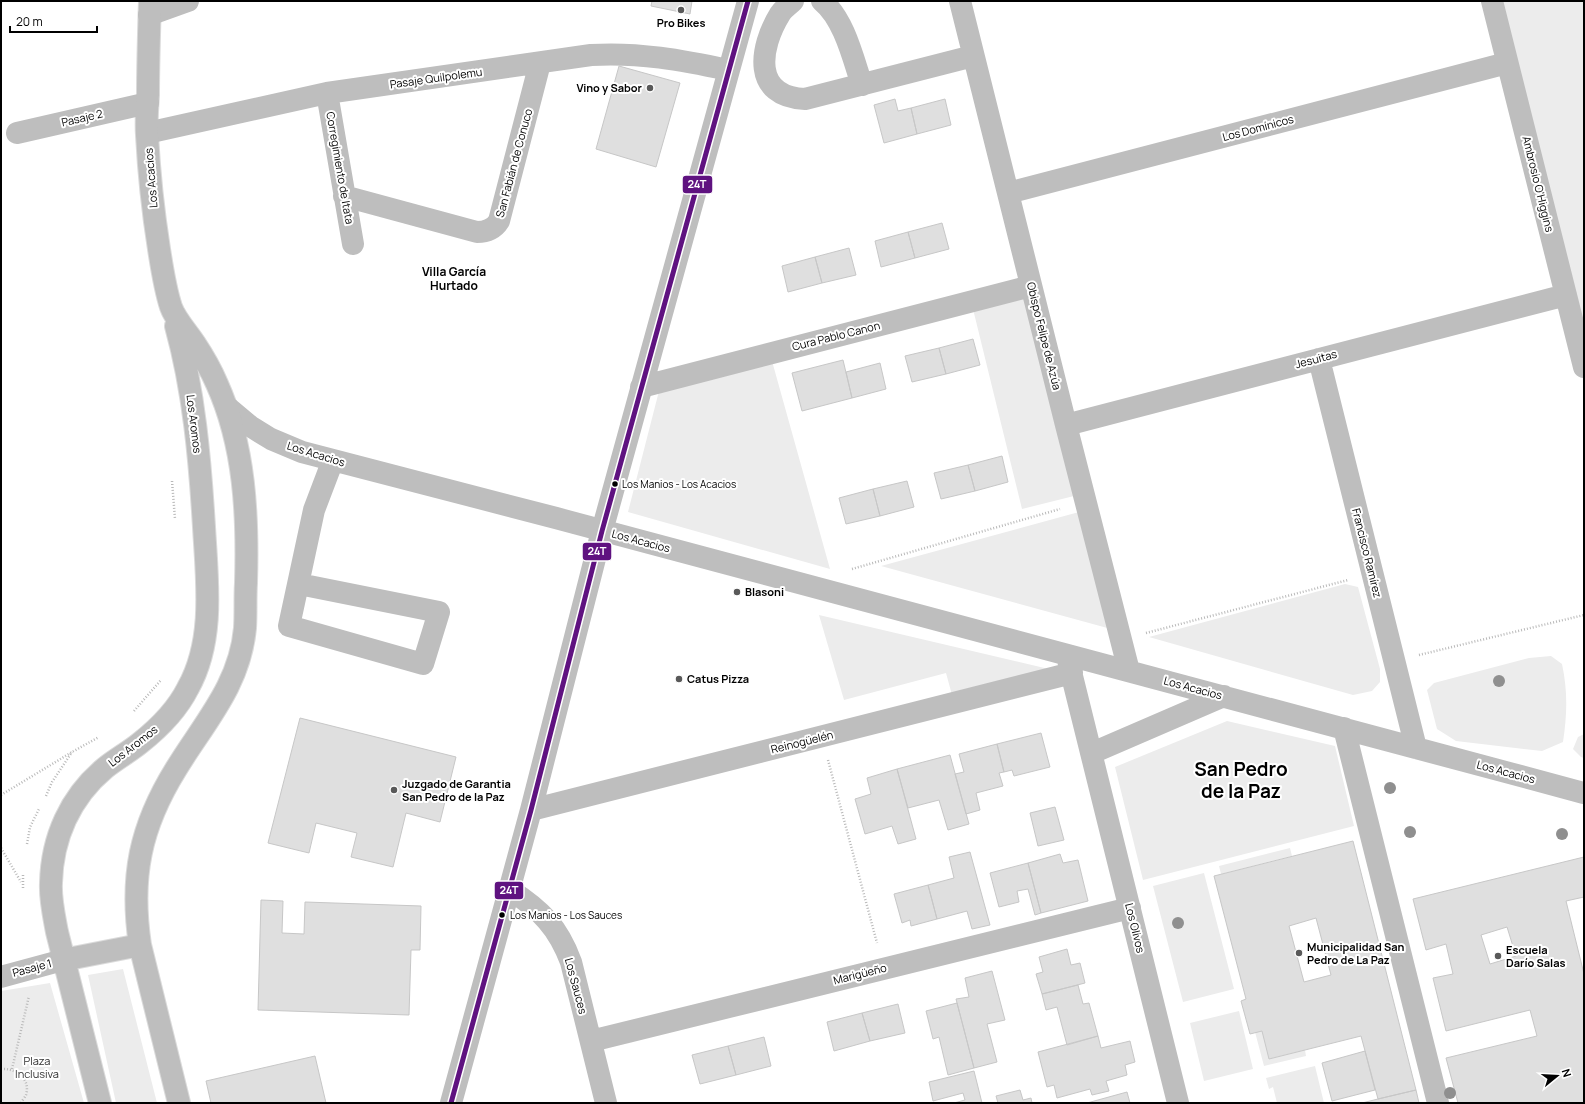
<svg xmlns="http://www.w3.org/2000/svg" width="1585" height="1104" font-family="Manrope,sans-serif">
<rect width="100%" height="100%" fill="#fff"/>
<path fill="#ececec" d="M1501,1H1584V327Z
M1024,297L1074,496L1022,509L973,309Z
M772,361L830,569L628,512L659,391Z
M1079,512L1111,629L881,566Z
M1345,584L1358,587L1380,669V682L1372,691L1353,695L1149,637Z
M819,615L1053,670L952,695L946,673L844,700Z
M1551,656L1562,664C1568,692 1567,715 1563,742L1542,751L1456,741L1437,729L1427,690L1434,683L1529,658Z
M1227,721L1335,746L1354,826L1143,880L1115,767Z
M1584,734V758L1581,757L1573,749L1578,737Z
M1290,848L1292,856L1221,874L1219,866Z
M1204,873L1234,989L1183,1002L1153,886Z
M123,969L157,1103H116L88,975Z
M50,983L84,1103H1V991Z
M1239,1011L1253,1069L1204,1081L1190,1023Z
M1262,1031L1269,1059L1305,1050L1306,1056L1264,1066L1255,1032Z
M1315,1066L1324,1103H1277L1273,1087L1269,1089L1266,1078Z"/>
<path fill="#dfdfdf" stroke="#c7c7c7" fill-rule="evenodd" d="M652,1H692L690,14L651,6Z
M619,66L680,83L656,167L596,149Z
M895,99L898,111L911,108L917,134L884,143L874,105Z
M945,99L951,125L917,134L911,108Z
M942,223L949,249L915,258L908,232Z
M908,232L915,258L881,267L875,241Z
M849,248L856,275L822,283L815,257Z
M815,257L822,283L788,292L782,266Z
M973,339L980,365L946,374L939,348Z
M939,348L946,374L912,382L905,356Z
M843,360L852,398L802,411L792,373Z
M880,363L886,389L852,398L846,372Z
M1002,456L1008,482L975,491L968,465Z
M968,465L975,491L941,499L934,473Z
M907,481L914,507L880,516L873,489Z
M873,489L880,516L846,524L839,498Z
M300,718L456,757L440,822L406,813L393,867L351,857L357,833L316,823L309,853L268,843Z
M1041,733L1050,767L1014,776L1012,770L1004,772L997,744Z
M997,744L1004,772L999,773L1003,786L976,793L980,810L966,814L955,774L964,772L959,754Z
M950,755L969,824L948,830L939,800L908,808L897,769Z
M897,769L916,839L898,844L892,826L865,834L855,799L871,794L867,778Z
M1055,807L1064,840L1038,846L1030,813Z
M1353,841L1416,1090L1378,1099L1361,1036L1269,1059L1262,1031L1250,1034L1241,1001L1246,999L1214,876ZM1316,918L1331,975L1304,982L1289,926Z
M970,852L990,925L972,929L967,911L937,919L928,885L954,878L949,857Z
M1060,854L1063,863L1078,860L1088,901L1041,913L1028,863Z
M1584,857V897L1566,901L1584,974V1103H1458L1446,1058L1537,1036L1530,1010L1446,1031L1433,978L1453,974L1446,944L1426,950L1413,899ZM1507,927L1516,956L1490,964L1481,935Z
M1028,863L1041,913L1035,915L1028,889L1017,891L1019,902L999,907L990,873Z
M928,885L937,919L911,926L910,920L902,923L894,894Z
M261,900L283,901L282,933L304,934L305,902L421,906L420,950H411L409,1015L258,1010Z
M1067,949L1071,965L1080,963L1085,983L1042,994L1036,974L1043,972L1039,957Z
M992,971L1005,1020L987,1024L997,1062L974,1068L956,999L969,997L965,978Z
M1078,985L1083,1004L1089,1003L1098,1036L1067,1045L1057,1007L1046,1010L1042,994Z
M957,1003L974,1068L948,1075L939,1037L933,1039L926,1011Z
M898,1004L905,1033L870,1041L862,1013Z
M862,1013L870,1041L834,1051L827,1022Z
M1098,1036L1101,1048L1130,1041L1135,1062L1125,1065L1127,1075L1106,1081L1109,1091L1092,1095L1090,1089L1057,1098L1054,1085L1047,1087L1038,1052Z
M764,1037L771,1066L736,1075L728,1046Z
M728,1046L736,1075L700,1084L692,1055Z
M1365,1051L1375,1090L1332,1101L1322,1063Z
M315,1056L326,1103H211L206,1081Z
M974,1071L982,1103H954L965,1100L963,1093L933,1101L929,1082Z
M1020,1090L1023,1100L1031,1098L1032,1103H998L996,1096Z
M1416,1090L1419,1103H1362L1378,1099Z
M1127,1092L1130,1103H1087Z"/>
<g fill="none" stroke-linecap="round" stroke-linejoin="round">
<g stroke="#dbdbdb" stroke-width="24">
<path id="major" d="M150,1C149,32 148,64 148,95C147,109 146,122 147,135C149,173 153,211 159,249C162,268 165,289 171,307C175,319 188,333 195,344C203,356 211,370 217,384C245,446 248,516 246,583C245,598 246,613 245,628C240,685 204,723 176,769C140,827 130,877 140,945L179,1103
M63,960L140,945
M100,1103L57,932C54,916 50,899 51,883C52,838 70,797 105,768C116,759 129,752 140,743C159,728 177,710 188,688C215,640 207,580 204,527C200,460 194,391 176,326"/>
</g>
<path stroke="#b9b9b9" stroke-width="2.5" stroke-dasharray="1 2" stroke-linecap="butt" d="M172,481L175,519
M852,569L1060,509
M1146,633L1348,580
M1419,655L1584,615
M134,711L161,680
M828,760L877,943
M1,795L72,752L99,737
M46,796L52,782L72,752
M27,844L30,827L39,809
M1,848L21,882
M23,888V873
M1,1069C15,1068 31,1078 26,1095C25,1097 22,1101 21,1103
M12,1069L29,996"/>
<path stroke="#bebebe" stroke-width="22" d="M793,1C789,5 783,9 780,14C759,48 752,97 805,99L973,56
M822,1C844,19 853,58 862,85
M960,1L1066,425L1129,671
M1492,1L1584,367
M149,15L188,1
M327,93L353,244
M17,133L148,103
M147,133L327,93L591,55C638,52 682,60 728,70
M1008,193L1507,63
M344,196L477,232C487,232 494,229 499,221L540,63
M1319,359L1416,748
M641,387L1031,286
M226,406L250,426L271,439L302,452L556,518L1584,793
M1066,425L1566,295
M299,584L439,612L423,664L289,626L314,510L333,460
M1068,660L1178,1103
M1344,728L1438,1103
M1092,753L1224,696
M531,810L1072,673
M510,890C541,910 558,927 571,962L606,1103
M1,977L63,960
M591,1041L1130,908
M451,1103L531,810L602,531L748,1"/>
<use href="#major" stroke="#bebebe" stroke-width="22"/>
<g stroke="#fff" stroke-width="8">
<path id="bus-1" d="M451,1103L531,810L602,531L748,1"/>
</g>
<use href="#bus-1" stroke="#5f1280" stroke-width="5"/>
</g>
<g fill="#8f8f8f">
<circle cx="1499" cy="681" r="6"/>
<circle cx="1390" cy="788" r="6"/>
<circle cx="1410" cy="832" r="6"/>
<circle cx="1562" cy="834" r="6"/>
<circle cx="1178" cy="923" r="6"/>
<circle cx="1450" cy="1093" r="6"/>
</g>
<g fill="#595959" stroke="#fff" stroke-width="1.5">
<circle cx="681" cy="10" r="4"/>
<circle cx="650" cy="88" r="4"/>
<circle cx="737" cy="592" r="4"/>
<circle cx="679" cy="679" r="4"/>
<circle cx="394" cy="790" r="4"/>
<circle cx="1299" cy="953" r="4"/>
<circle cx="1498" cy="956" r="4"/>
</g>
<g fill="#000" stroke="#fff" stroke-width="1.5">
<circle cx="615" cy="484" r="3.5"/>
<circle cx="502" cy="915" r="3.5"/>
</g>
<g text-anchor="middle" stroke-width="4" stroke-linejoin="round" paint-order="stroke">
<g font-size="10" fill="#000" stroke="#fff" text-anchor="start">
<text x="622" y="488">Los Manios - Los Acacios</text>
<text x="510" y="919">Los Manios - Los Sauces</text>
</g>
<g font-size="11" font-weight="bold" fill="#000" stroke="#fff" text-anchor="start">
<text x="681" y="27" text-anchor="middle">Pro Bikes</text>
<text x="642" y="92" text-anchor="end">Vino y Sabor</text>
<text x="745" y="596">Blasoni</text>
<text x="687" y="683">Catus Pizza</text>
<text x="402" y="788">Juzgado de Garantia<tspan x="402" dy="13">San Pedro de la Paz</tspan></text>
<text x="1307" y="951">Municipalidad San<tspan x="1307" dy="13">Pedro de La Paz</tspan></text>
<text x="1506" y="954">Escuela<tspan x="1506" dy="13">Darío Salas</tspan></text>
</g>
<g font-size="11" fill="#000" stroke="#fff">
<text transform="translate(436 78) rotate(-8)" y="4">Pasaje Quilpolemu</text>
<text transform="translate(82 118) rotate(-13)" y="4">Pasaje 2</text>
<text transform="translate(1258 128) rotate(-15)" y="4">Los Domínicos</text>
<text transform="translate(514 163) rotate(-75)" y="4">San Fabián de Conuco</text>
<text transform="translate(340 168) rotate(80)" y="4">Corregimiento de Itata</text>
<text transform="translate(151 178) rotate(-95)" y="4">Los Acacios</text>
<text transform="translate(1538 184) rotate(76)" y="4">Ambrosio O'Higgins</text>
<text transform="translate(836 336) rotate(-14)" y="4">Cura Pablo Canon</text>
<text transform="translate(1044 336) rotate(76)" y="4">Obispo Felipe de Azúa</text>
<text transform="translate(1316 359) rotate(-15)" y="4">Jesuitas</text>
<text transform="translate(194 424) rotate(83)" y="4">Los Aromos</text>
<text transform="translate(316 454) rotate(17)" y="4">Los Acacios</text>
<text transform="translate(641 541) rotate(15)" y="4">Los Acacios</text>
<text transform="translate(1367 553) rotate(76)" y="4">Francisco Ramírez</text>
<text transform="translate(1193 688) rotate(15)" y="4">Los Acacios</text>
<text transform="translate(802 742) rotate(-14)" y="4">Reinogüelén</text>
<text transform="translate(133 746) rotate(-38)" y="4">Los Aromos</text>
<text transform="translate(1506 772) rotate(15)" y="4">Los Acacios</text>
<text transform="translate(1135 928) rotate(76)" y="4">Los Olivos</text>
<text transform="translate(32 968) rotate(-15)" y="4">Pasaje 1</text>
<text transform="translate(860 974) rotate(-14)" y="4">Marigüeño</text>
<text transform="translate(576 986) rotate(75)" y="4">Los Sauces</text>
</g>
<g font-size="11" fill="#333" stroke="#fff">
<text x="37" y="1065">Plaza<tspan x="37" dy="13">Inclusiva</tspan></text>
</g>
<g font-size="12" font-weight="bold" fill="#000" stroke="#fff">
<text x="454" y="276">Villa García<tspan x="454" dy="14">Hurtado</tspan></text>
</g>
<g font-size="19" font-weight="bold" fill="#000" stroke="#fff">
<text x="1241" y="776">San Pedro<tspan x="1241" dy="22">de la Paz</tspan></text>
</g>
</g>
<g stroke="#fff" stroke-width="1.5">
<rect x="682" y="175" width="31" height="19" rx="4" fill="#5f1280"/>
<rect x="582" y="542" width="30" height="19" rx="4" fill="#5f1280"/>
<rect x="494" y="881" width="30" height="19" rx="4" fill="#5f1280"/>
</g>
<g font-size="11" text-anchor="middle" font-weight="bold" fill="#fff">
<text x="697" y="188">24T</text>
<text x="597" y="555">24T</text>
<text x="509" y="894">24T</text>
</g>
<rect width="1585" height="1104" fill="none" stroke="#000000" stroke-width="4"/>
<g transform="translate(1557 1076) rotate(72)" stroke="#ffffff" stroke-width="3" paint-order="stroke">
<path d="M0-3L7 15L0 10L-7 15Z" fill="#000000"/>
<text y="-6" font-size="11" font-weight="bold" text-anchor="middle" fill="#000000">N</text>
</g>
<path d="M10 26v6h87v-6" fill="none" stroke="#000000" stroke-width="2"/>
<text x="16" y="26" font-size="12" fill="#000000" stroke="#ffffff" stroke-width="3" paint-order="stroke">20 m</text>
</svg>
